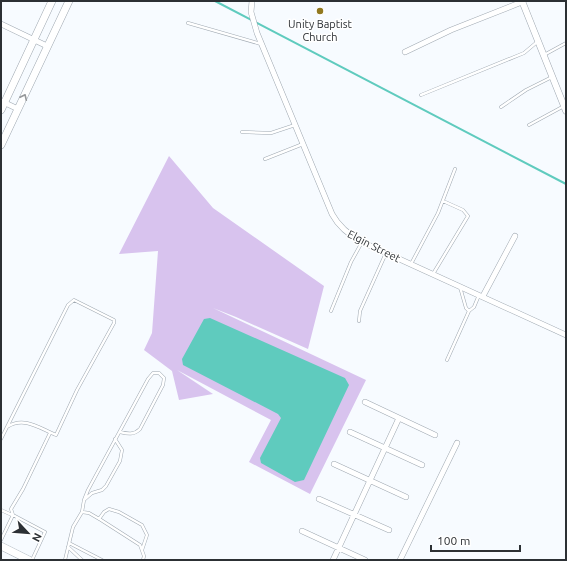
<svg xmlns="http://www.w3.org/2000/svg" width="567" height="561" font-family="Ubuntu,sans-serif">
<rect width="100%" height="100%" fill="#f7fbff"/>
<path fill="#d8c3ee" d="M169,156L213,208L324,286L308,349L236,317L213,308L366,380L310,494L249,462L271,420L177,370L213,394L179,400L172,371L144,350L152,333L158,251L119,254Z"/>
<path fill="#5fcbbe" d="M210,318L345,378L349,385L304,480L295,482L261,463L260,458L281,418L278,414L183,365L182,359L204,319Z"/>
<g fill="none" stroke-linecap="round" stroke-linejoin="round">
<path stroke="#5fcbbe" stroke-width="2" d="M215,1L566,184"/>
<g stroke="#9fa8b1" stroke-width="3.5">
<path id="service" d="M188,23L261,44
M544,55L566,43
M421,95L524,53L537,42
M501,107L526,90L552,77
M529,125L564,106
M242,132L271,133L295,125
M265,159L303,144
M411,264L438,213L455,169
M433,274L468,216L463,210L443,201
M460,287L466,308L469,311
M331,311L351,262L362,242
M359,321L360,311L386,253
M447,360L469,311L474,307L479,295
M1,439L68,305L74,300L114,320V323L77,390L56,435C39,428 24,416 7,427
M84,500L92,493L102,490L106,486L120,461L122,450L115,439
M1,510L12,515
M82,512L84,500L88,490L148,379L153,373H159L164,378L163,385L140,429C134,435 128,434 120,432
M13,515L11,509L23,489L50,433
M99,519L104,512L109,509L119,512L142,525L147,535L142,550
M1,540L13,515L45,532L32,560
M69,543L102,560
M68,547L82,560
M65,560L73,527L82,512L89,513L101,520L140,545L144,556L143,560"/>
</g>
<g stroke="#9fa8b1" stroke-width="6">
<path id="minor" d="M252,1L251,12L257,33L332,214C339,227 349,235 362,242L566,335
M1,24L47,46
M405,52L451,30L522,2
M1,101L18,109
M483,296L515,236
M365,402L435,435
M350,432L422,465
M334,464L406,497
M319,499L389,530
M302,531L365,560
M333,560L399,418
M400,560L457,443"/>
</g>
<g stroke="#9fa8b1" stroke-width="7">
<path id="tertiary" d="M522,1L566,111"/>
</g>
<g stroke="#9fa8b1" stroke-width="8">
<path id="secondary" d="M1,110L52,1
M1,145L69,1
M1,546L29,560"/>
</g>
<use href="#service" stroke="#fff" stroke-width="2.5"/>
<use href="#minor" stroke="#fff" stroke-width="5"/>
<use href="#tertiary" stroke="#fff" stroke-width="6"/>
<use href="#secondary" stroke="#fff" stroke-width="7"/>
</g>
<defs><path id="oneway-chevron" d="M-2-3.5L2.5 0L-2 3.5" fill="none" stroke-width="1.6" stroke-linecap="round" stroke-linejoin="round"/></defs>
<use stroke="#96989a" href="#oneway-chevron" transform="translate(24 97) rotate(-65)"/>
<circle fill="#91791f" stroke="#fff" stroke-width="1.5" cx="320" cy="11" r="4"/>
<g text-anchor="middle" stroke-width="3" stroke-linejoin="round" paint-order="stroke">
<g font-size="11" fill="#2c3034" stroke="#fff">
<text x="320" y="28">Unity Baptist<tspan x="320" dy="13">Church</tspan></text>
</g>
<g font-size="11" fill="#2c3034" stroke="#fff">
<text transform="translate(374 246) rotate(27)" y="4">Elgin Street</text>
</g>
</g>
<rect width="567" height="561" fill="none" stroke="#2c3034" stroke-width="4"/>
<g transform="translate(28 533) rotate(116)" stroke="#ffffff" stroke-width="3" paint-order="stroke">
<path d="M0-3L7 15L0 10L-7 15Z" fill="#2c3034"/>
<text y="-6" font-size="11" font-weight="bold" text-anchor="middle" fill="#2c3034">N</text>
</g>
<path d="M431 545v6h89v-6" fill="none" stroke="#2c3034" stroke-width="2"/>
<text x="437" y="545" font-size="12" fill="#2c3034" stroke="#ffffff" stroke-width="3" paint-order="stroke">100 m</text>
</svg>
